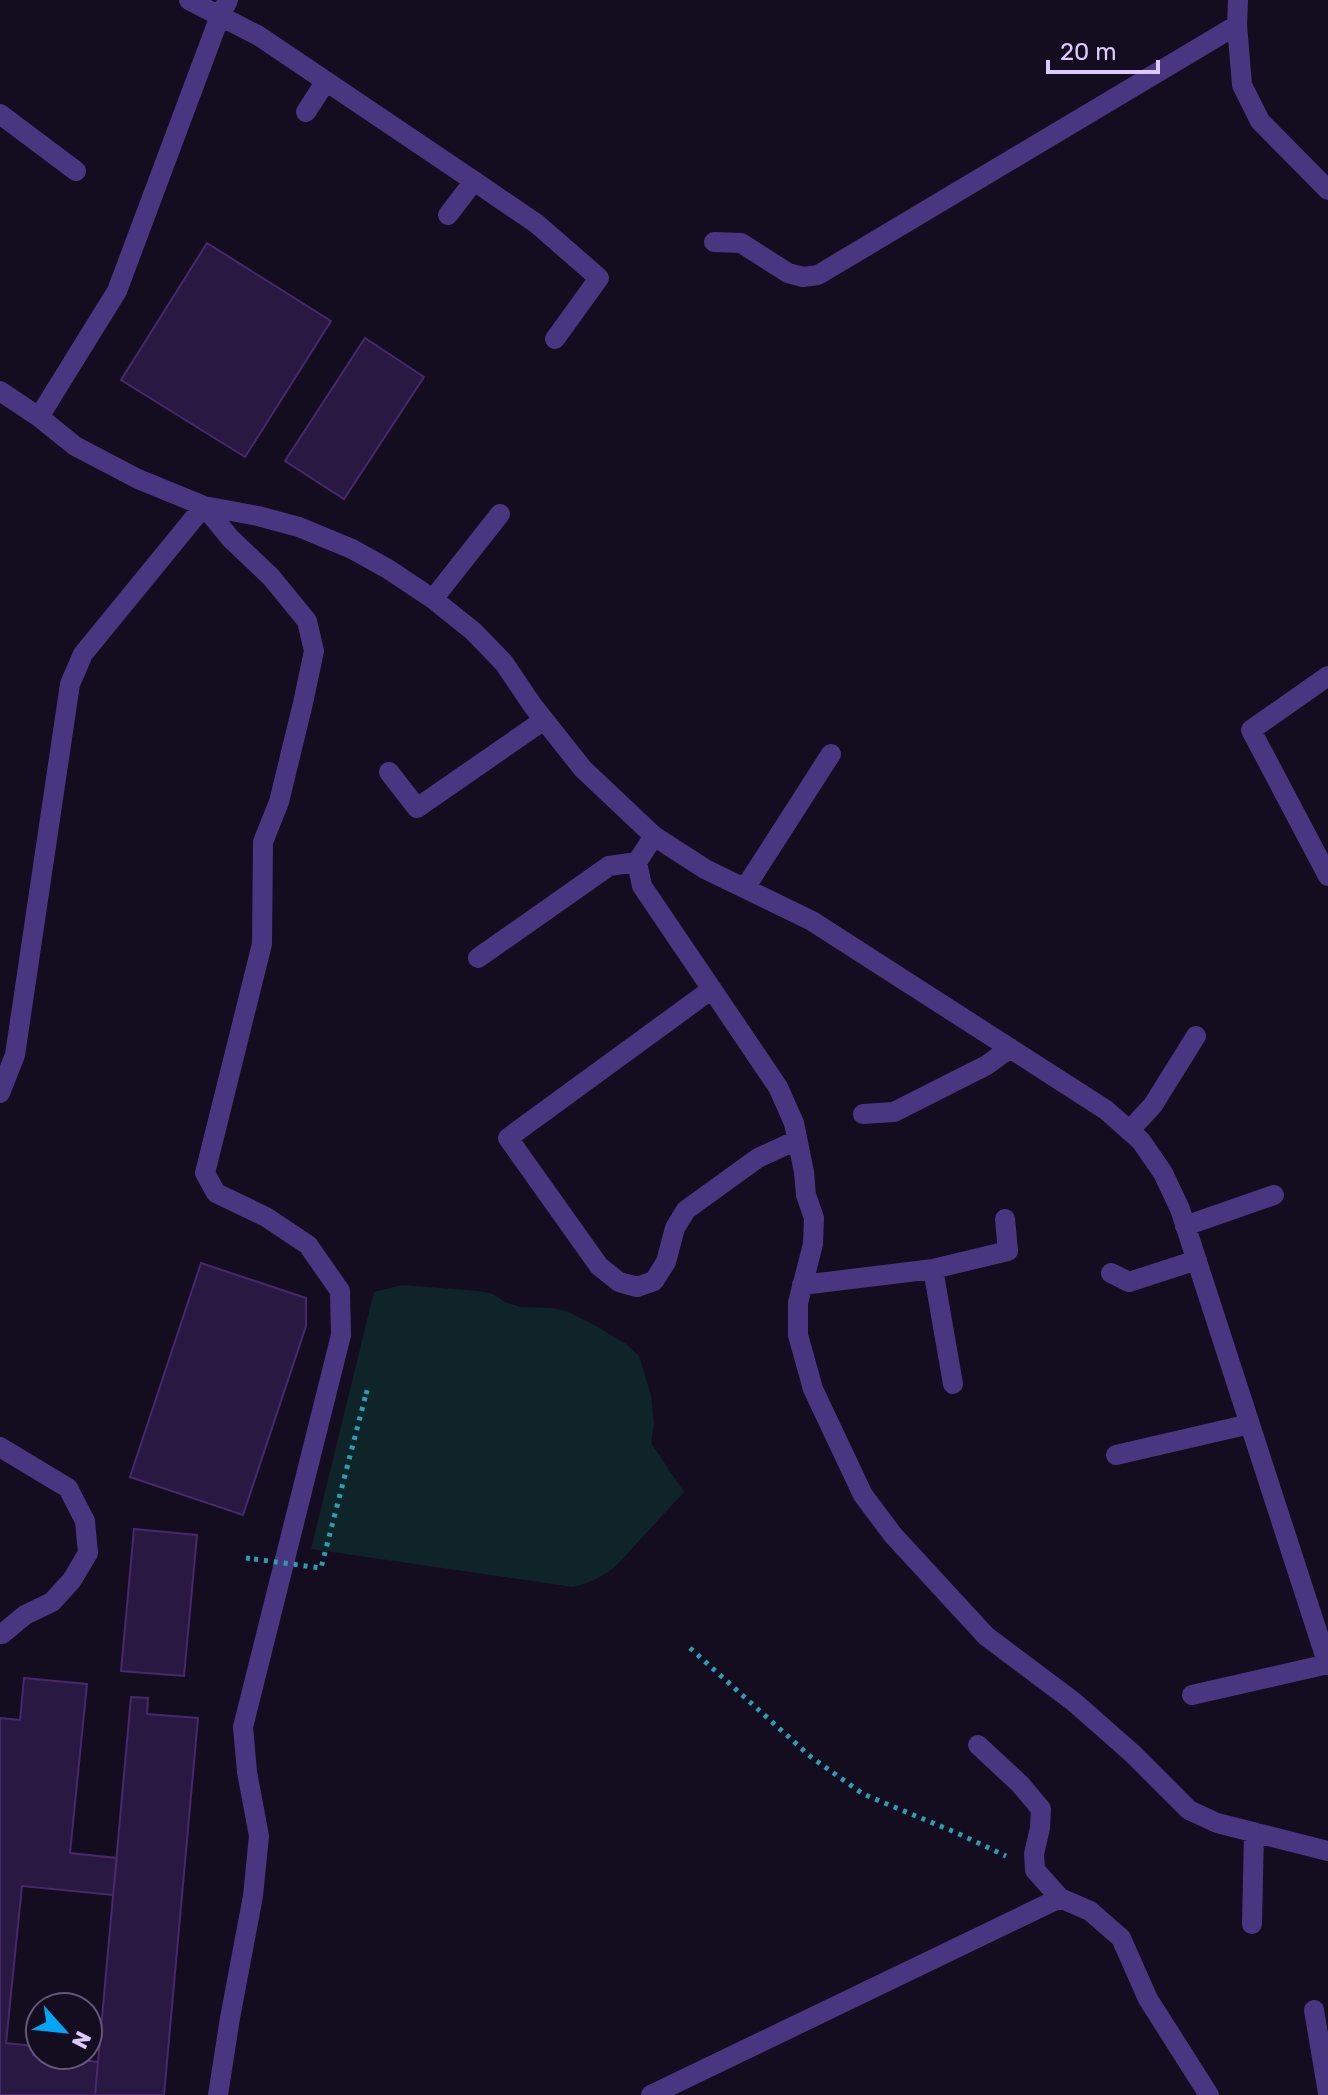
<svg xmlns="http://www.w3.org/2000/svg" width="1328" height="2095" font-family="Rubik,sans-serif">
<rect width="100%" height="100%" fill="#140c1f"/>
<path fill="#0f2429" d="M402,1285L479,1291L493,1294L505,1302L521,1307L552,1308L566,1311L596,1326L626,1344L639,1356L651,1395L654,1424L651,1443L684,1492L616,1566C602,1577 590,1583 573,1587L311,1549L374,1292Z"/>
<path fill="#291841" stroke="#46296d" stroke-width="2" d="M207,243L331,321L245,457L121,380Z
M365,338L424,377L344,499L285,461Z
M201,1263L306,1298V1326L243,1515L130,1477Z
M134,1529L197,1535L184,1676L121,1671Z
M24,1678L87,1684L70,1853L117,1858L113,1895L22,1886L6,2043L34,2046L33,2055L98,2062L95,2095H0V1718L20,1720Z
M131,1697L148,1698L147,1714L198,1718L164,2095H95Z"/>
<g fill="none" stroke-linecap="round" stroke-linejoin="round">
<path stroke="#2a9db3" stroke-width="5" stroke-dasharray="4 6" stroke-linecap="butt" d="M366,1394L368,1388
M246,1558L254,1559
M690,1648L811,1757L863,1794L957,1833L1006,1856"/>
<path stroke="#493680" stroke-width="20" d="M189,0L259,36L474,181L537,224L599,278L555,339
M1238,0L1237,25L1242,85L1260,121L1328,190
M306,112L326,81
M0,114L76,171
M448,215L474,181
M714,242L741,243L788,273L803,277L818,275L1237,25
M0,391L39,417L75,446L138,479L204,506L258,516L299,527L352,549L388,569L433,599L473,631L504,663L533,706L583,769L654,836L705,869L812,921L1106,1110L1141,1141L1163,1173L1180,1209L1328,1665
M39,417L117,291L220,16L228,0
M433,599L500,514
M1328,676L1251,730L1328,876
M389,772L417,808L544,720
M637,862L642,886L778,1087L794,1123L804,1172L806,1195L814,1218L813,1244L798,1303V1335L813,1389L863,1495L893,1535L986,1636L1074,1702L1133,1754L1189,1810L1217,1823L1328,1851
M745,888L831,754
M478,958L609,866L637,862L654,836
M712,989L508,1138L599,1266L619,1282L637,1287L654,1281L666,1262L675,1228L686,1210L758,1158L797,1140
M0,1093L15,1055L70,684L83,654L204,506L230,538L271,577L307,621L314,651L303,703L279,802L263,842L262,944L205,1173L216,1193L266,1217L308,1245L340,1291L341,1335L243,1727L247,1772L259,1836L253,1896L230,2018L218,2095
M863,1114L894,1112L987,1065L1010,1048
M1129,1131L1153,1105L1196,1036
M1185,1226L1274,1195
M933,1269L953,1384
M1111,1273L1129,1282L1197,1260
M802,1285L933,1269L1008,1251L1005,1219
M0,1447L68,1488L85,1521L88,1553L72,1580L52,1602L25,1615L2,1634
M1116,1455L1250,1424
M1192,1695L1328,1664
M978,1745L1020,1784L1041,1809L1040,1828L1034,1854L1035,1870L1060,1898
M1252,1924L1254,1832
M1314,2010L1328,2093
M651,2095L1060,1898L1090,1911L1121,1938L1148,1999L1209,2095"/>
<path stroke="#2a9db3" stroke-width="5" stroke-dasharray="4 6" stroke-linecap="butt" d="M254,1559L321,1568L366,1394"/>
</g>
<g transform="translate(64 2031) rotate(117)"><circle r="38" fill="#140c1f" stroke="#645879" stroke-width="2"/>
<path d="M0-6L14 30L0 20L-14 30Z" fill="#00a6f5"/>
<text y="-12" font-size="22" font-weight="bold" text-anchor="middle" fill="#dccaff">N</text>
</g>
<path d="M1048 60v12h110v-12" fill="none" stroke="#dccaff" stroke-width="4"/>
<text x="1060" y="60" font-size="24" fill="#dccaff" stroke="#140c1f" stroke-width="6" paint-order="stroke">20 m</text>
</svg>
